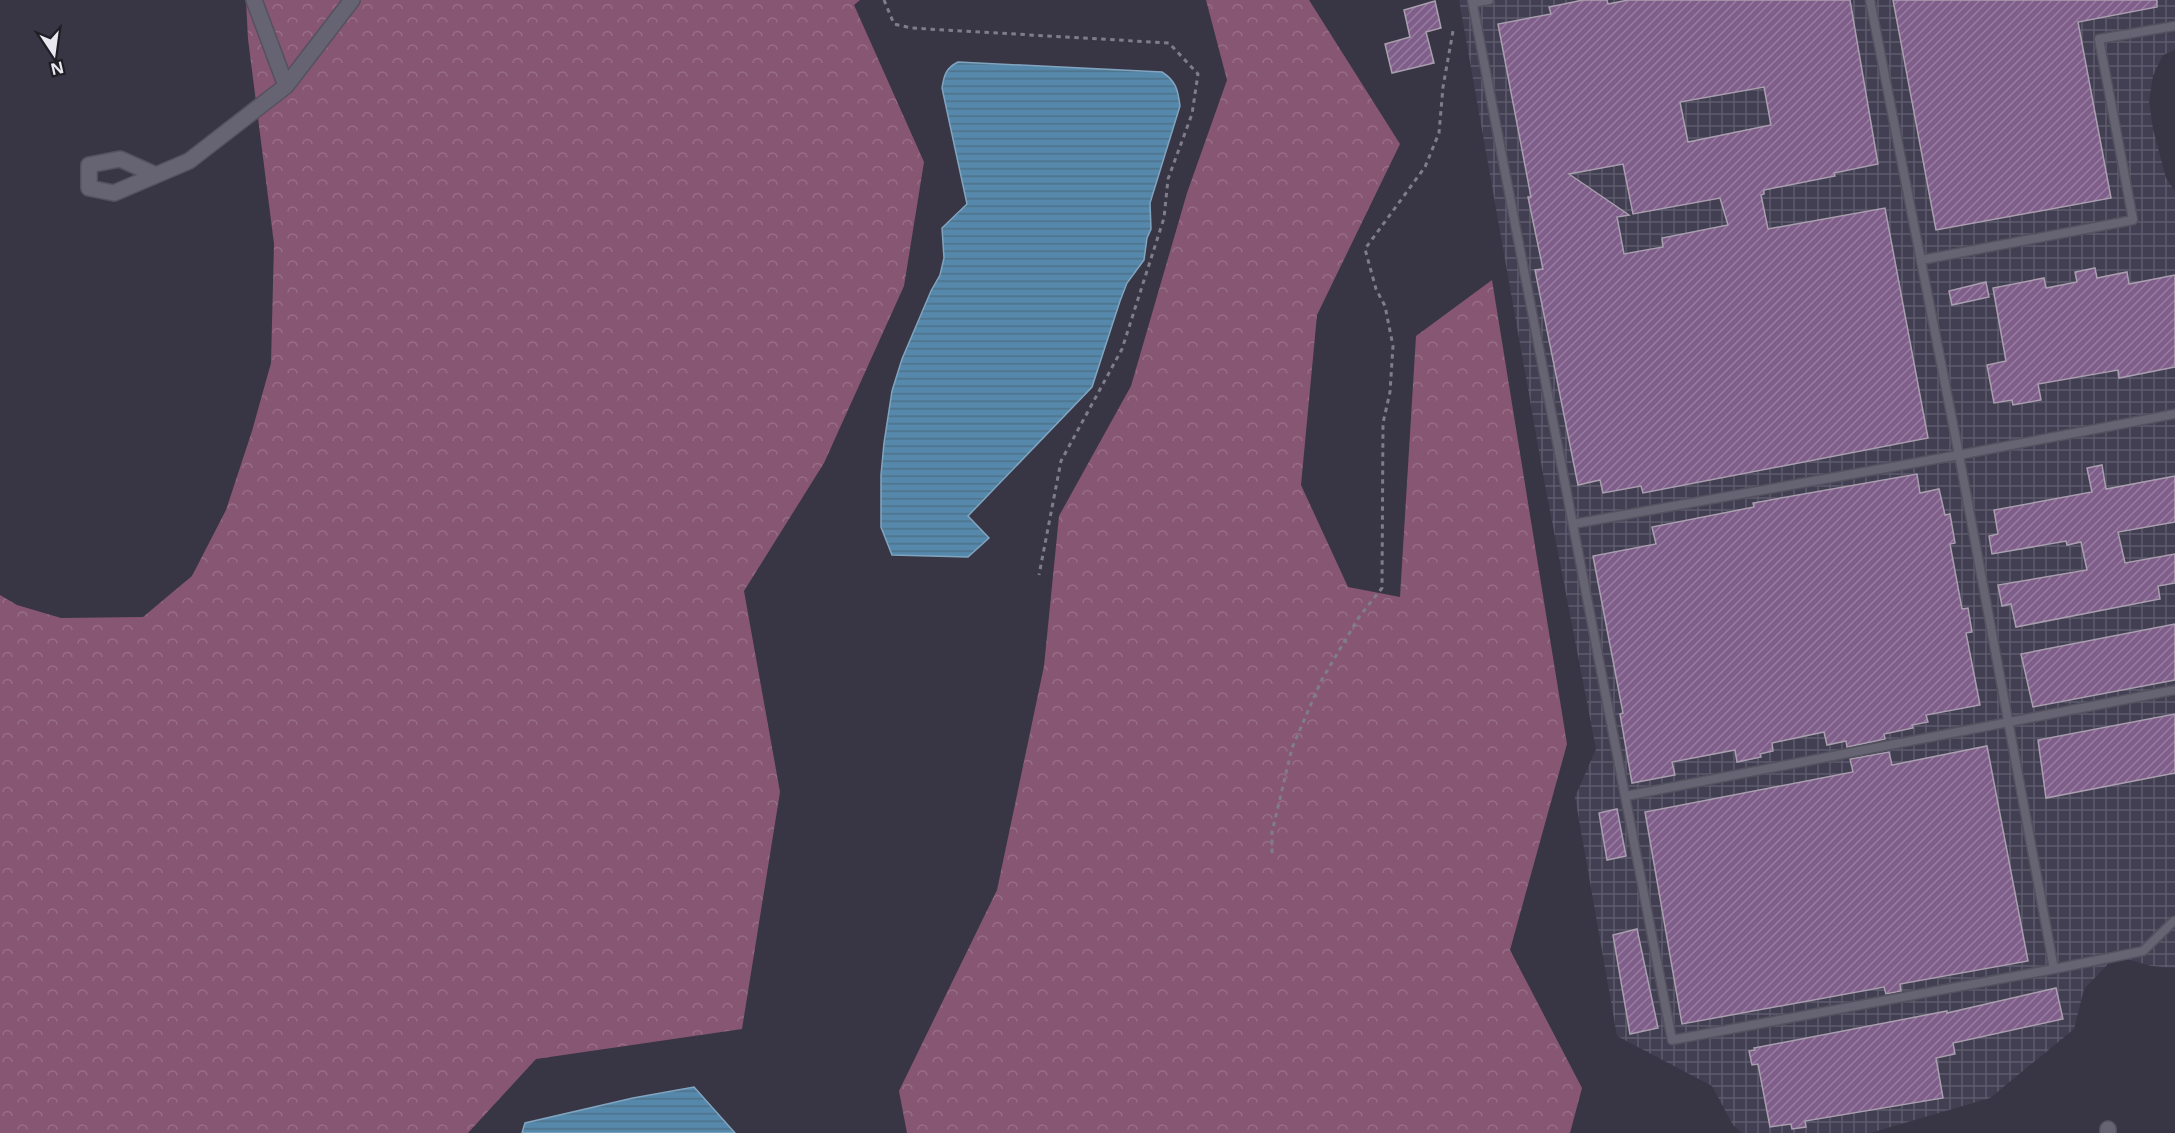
<svg xmlns="http://www.w3.org/2000/svg" width="2175" height="1133" font-family="'Open Sans',sans-serif">
<defs>
<pattern id="industrial-grid" width="8" height="8" patternUnits="userSpaceOnUse" patternTransform="scale(1.5)"><rect width="8" height="8" fill="#423f53"/><path d="M0 4h8M4 0v8" fill="none" stroke="#5d5b6c"/></pattern>
<pattern id="forest-crowns" width="20" height="18" patternUnits="userSpaceOnUse" patternTransform="scale(1.5)"><rect width="20" height="18" fill="#875673"/><path d="M2 6a3 3 0 1 1 6 0M12 15a3 3 0 1 1 6 0" fill="none" stroke="#986e87"/></pattern>
<pattern id="water-rules" width="6" height="5" patternUnits="userSpaceOnUse" patternTransform="scale(1.5)"><rect width="6" height="5" fill="#5588ab"/><path d="M0 2.5h6" fill="none" stroke="#507188"/></pattern>
<pattern id="building-hatch" width="6" height="6" patternUnits="userSpaceOnUse" patternTransform="scale(1.5)"><rect width="6" height="6" fill="#7f5e8a"/><path d="M-1 1l2-2M0 6l6-6M5 7l2-2" fill="none" stroke="#977da1"/></pattern>
</defs>
<rect width="100%" height="100%" fill="#383644"/>
<path fill="url(#industrial-grid)" d="M1459,0H2175V50L2163,55L2153,76L2149,101L2153,129L2166,178L2175,191V968L2151,966L2127,959L2108,964L2084,989L2074,1029L1990,1098L1870,1133H1742L1733,1125L1712,1086L1617,1036L1575,797L1596,749L1545,485Z"/>
<path fill="url(#forest-crowns)" d="M246,0H860L854,5L924,162L904,286L824,463L744,591L780,792L742,1029L536,1059L468,1133H0V595L17,605L61,618L143,617L192,576L226,510L252,431L271,363L274,244L248,39Z
M1206,0H1309L1400,144L1317,315L1301,485L1348,587L1400,597L1416,336L1492,280L1567,744L1510,950L1582,1088L1570,1133H907L899,1091L997,890L1044,666L1059,516L1131,386L1187,193L1227,80Z"/>
<path fill="url(#water-rules)" stroke="#81a5c0" stroke-width="1.5" d="M958,62L1162,72C1176,81 1178,90 1180,106L1150,203L1151,229L1147,238L1144,260L1127,283L1120,301L1092,387L968,516L989,538L968,557L892,555L881,527V475L884,443L892,391L902,359L931,291L940,275L944,258L942,228L967,204L942,88C944,75 946,68 958,62Z
M694,1087L735,1133H522L525,1123L633,1098Z"/>
<path fill="url(#building-hatch)" stroke="#aa9fae" stroke-width="1.5" fill-rule="evenodd" d="M1583,0H1607L1608,4L1628,0H1850L1878,164L1834,173L1835,176L1764,190V194L1761,195L1768,229L1885,208L1928,438L1643,493L1641,486L1603,493L1600,480L1578,485L1535,270L1543,269L1528,197H1531L1498,24L1551,14L1549,7ZM1764,87L1771,125L1688,142L1680,102ZM1623,164L1633,214L1720,198L1728,225L1662,238L1663,247L1624,254L1617,217L1629,215L1569,174Z
M1893,0H2157V7L2078,22L2111,198L1936,230Z
M1435,1L1441,28L1426,32L1434,63L1392,73L1385,44L1410,37L1404,10Z
M2095,268L2097,278L2127,272L2129,284L2175,275V367L2119,378L2118,370L2038,384L2041,400L2013,405L2012,400L1994,403L1987,365L2006,361L1993,288L2044,278L2046,288L2077,282L2075,272Z
M1986,282L1989,297L1952,305L1949,291Z
M2102,465L2106,489L2175,476V522L2118,532L2125,563L2175,554V583L2158,586L2160,599L2016,627L2011,604L2002,606L1998,585L2087,570L2081,542L2067,545L2066,541L1992,554L1989,536L1998,534L1994,510L2092,492L2087,468Z
M1917,474L1920,493L1939,489L1945,515L1950,514L1955,543L1950,544L1962,609L1968,608L1972,632L1966,633L1980,705L1926,715L1928,722L1912,725L1913,728L1884,734L1885,739L1847,747L1846,741L1827,745L1824,732L1772,743L1773,751L1760,754L1761,757L1737,762L1735,750L1672,762L1675,775L1632,783L1620,714L1623,713L1593,556L1656,544L1652,527L1754,507L1753,503Z
M2175,624V680L2033,707L2021,654Z
M2175,714V773L2046,798L2038,740Z
M1987,746L2028,961L1900,984L1901,991L1886,994L1884,987L1682,1024L1645,812L1853,772L1850,759L1889,752L1892,765Z
M1617,809L1626,856L1607,860L1599,813Z
M1637,929L1658,1028L1630,1034L1613,935Z
M2056,988L2063,1019L1953,1043L1955,1054L1936,1058L1943,1098L1805,1121L1806,1127L1792,1129L1791,1124L1770,1127L1758,1064L1752,1065L1749,1051L1755,1050L1754,1048L1947,1011V1013Z"/>
<g fill="none" stroke-linecap="round" stroke-linejoin="round">
<g stroke="#54525e" stroke-width="11">
<path id="lane" d="M1472,0L1672,1040L2054,969L1959,455L1870,0
M1473,3L1489,0
M1921,260L2133,220L2099,39L2175,26
M1573,524L1959,455L2175,414
M1626,796L2175,690
M2054,969L2143,951L2174,921"/>
</g>
<g stroke="#54525e" stroke-width="18">
<path id="street" d="M254,0L286,86
M156,175L120,159L89,165V188L114,193L189,161L286,86L352,0
M2108,1133V1129"/>
</g>
<path stroke="#7f7d89" stroke-width="3" stroke-dasharray="4.5 4.5" stroke-linecap="butt" d="M884,0L894,24L911,28L1169,43L1198,74L1192,114L1168,179L1164,218L1122,349L1061,461L1039,575
M1272,853V832L1292,748L1321,681L1359,617L1382,588L1383,423L1390,392L1393,346L1385,306L1376,289L1365,249L1425,167L1439,133L1443,87L1453,31"/>
<use href="#lane" stroke="#666473" stroke-width="8"/>
<use href="#street" stroke="#666473" stroke-width="15"/>
</g>
<g transform="translate(54 54) rotate(167)" stroke="#1f1e25" stroke-width="4.5" paint-order="stroke">
<path d="M0-4.5L10 22L0 15L-10 22Z" fill="#e9e8f1"/>
<text y="-9" font-size="16" font-weight="bold" text-anchor="middle" fill="#e9e8f1">N</text>
</g>
</svg>
